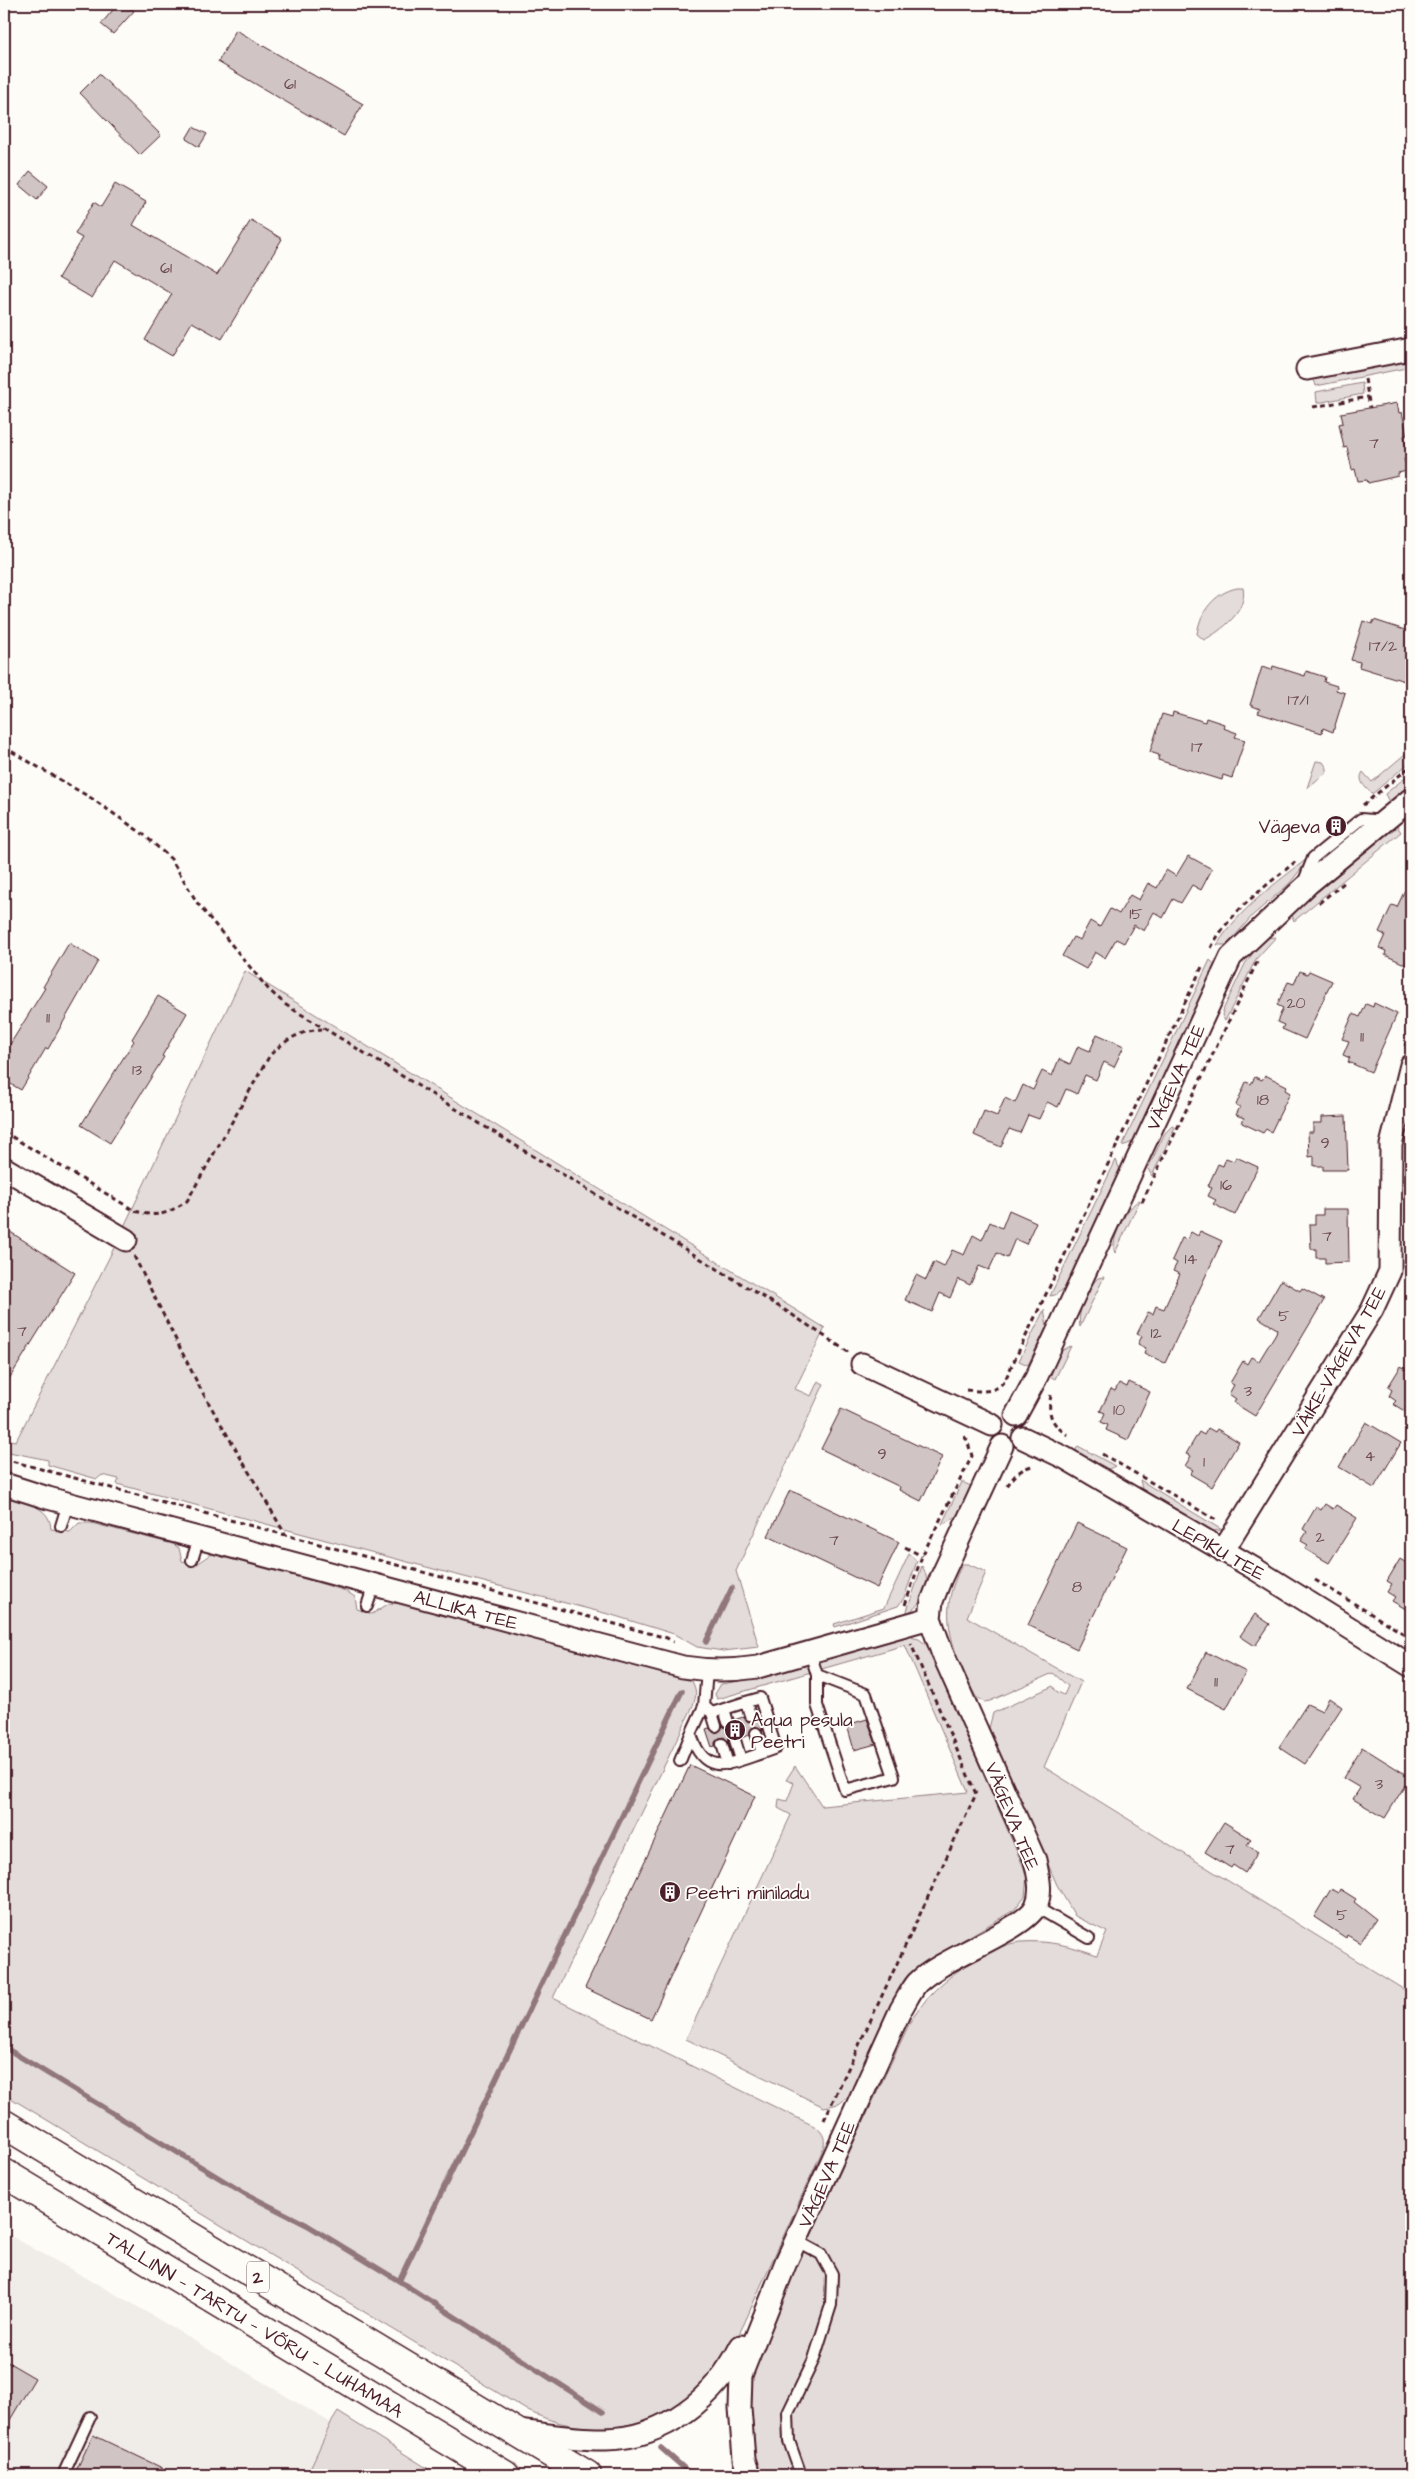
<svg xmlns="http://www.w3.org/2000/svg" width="1415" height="2479" font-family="'Architects Daughter',sans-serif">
<rect width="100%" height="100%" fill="#fdfcf7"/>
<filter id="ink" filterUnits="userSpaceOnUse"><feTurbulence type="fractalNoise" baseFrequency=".02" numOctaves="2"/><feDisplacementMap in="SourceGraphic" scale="10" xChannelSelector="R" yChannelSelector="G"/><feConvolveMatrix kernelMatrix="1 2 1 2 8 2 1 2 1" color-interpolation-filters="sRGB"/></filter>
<g filter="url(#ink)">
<path fill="#f0ece8" d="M4,2232L131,2303L331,2423L307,2475H4Z"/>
<path fill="#e3dcda" stroke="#967e82" d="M1411,360V367L1316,386L1314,379Z
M1362,383L1363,394L1317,403L1316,392Z
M1237,588H1243C1248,611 1221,631 1204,640L1197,634C1200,612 1214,593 1237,588Z
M1411,749V761L1372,794C1366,788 1357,781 1363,772L1372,782Z
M1316,761L1323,762L1327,768V772L1307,788Z
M1411,773V784L1389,802L1385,794Z
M1397,826L1401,832L1294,921L1292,915L1295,910Z
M1308,858L1309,859L1289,884L1253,915L1227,945H1217C1239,909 1275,884 1308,858Z
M1276,937L1256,959L1225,1021L1222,1015L1224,1008L1245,964L1264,938Z
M1210,960L1215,965L1214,975L1137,1137L1133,1142L1122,1146Z
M245,971L825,1328L795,1389L811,1396L818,1381L824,1384L736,1571L759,1647L723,1651L697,1647L674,1634L612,1615L445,1572L117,1484L119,1479L102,1475L97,1479L48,1465V1460L4,1451V1439L16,1441L111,1254Z
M1172,1126L1175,1127L1152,1176L1148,1169L1149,1166L1165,1133Z
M1116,1160L1120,1170L1117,1177L1065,1288L1055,1295L1050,1296Z
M1140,1200L1115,1253C1109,1241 1127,1205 1140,1200Z
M1104,1277L1080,1327C1077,1311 1086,1289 1098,1278Z
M1044,1310L1047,1326L1028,1365L1019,1361Z
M1071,1346L1055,1379L1048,1375L1059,1352Z
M1078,1446L1115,1466L1109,1469L1105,1468L1075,1452Z
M1140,1480L1222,1530L1213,1531L1142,1489Z
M962,1482L971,1486C964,1502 961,1519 942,1524Z
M9,1498C27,1504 50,1506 51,1529L70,1532L79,1523H91L173,1544L179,1548L182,1561L197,1564L212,1554H223L346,1591L355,1597L357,1609L372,1614L388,1604L399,1603L692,1681C698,1693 696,1698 691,1710L553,1998L816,2127C824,2134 826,2139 823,2149C805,2189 786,2230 768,2270C754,2299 743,2332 725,2358C678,2425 601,2446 528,2411L4,2094V1499Z
M909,1554L917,1561L904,1598L898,1606L835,1627L834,1624L884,1608Z
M963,1564H968L986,1572L967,1617L1081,1682L1044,1767L1411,1994V2475H758L754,2465L749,2396L750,2379L772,2317L911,2020C918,2011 924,2001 932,1993C951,1973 993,1944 1021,1942C1048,1940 1072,1946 1097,1955L1107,1932L1075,1916L1057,1885L989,1728L993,1713L1053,1686L1056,1691L1064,1695L1068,1686L1053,1673L990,1701L984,1702L976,1697C958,1662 940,1625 953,1586C956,1578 958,1571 963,1564Z
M922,1566C933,1583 923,1605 906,1614Z
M900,1635L919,1639L928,1646L1027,1875L1025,1896L1014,1910L934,1957L899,1989L851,2094L839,2104L824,2107L686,2039L791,1815L778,1808L779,1799L787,1801L794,1783L786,1780L795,1766L822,1806L968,1792L905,1645L721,1698L717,1699L715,1694L721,1684L758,1678Z
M338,2412L438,2475H307L331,2423Z"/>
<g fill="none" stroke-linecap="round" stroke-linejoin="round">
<path stroke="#91777b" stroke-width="5.5" d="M706,1642L732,1588
M4,2047L244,2193L307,2225L399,2281L603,2412
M399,2281L682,1691
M661,2448L692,2475"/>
</g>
<path fill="#d0c5c4" stroke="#4a1f2b" d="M118,4H125L134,11L113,34L101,24Z
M236,30L363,104L344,136L218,62Z
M99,74L161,135L140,155L80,93Z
M193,127L207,134L199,147L186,139Z
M30,171L48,186L37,200L19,185Z
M115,184L146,202L133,225L217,275L251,220L282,239L222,339L192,322L172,356L145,340L172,294L115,260L92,298L58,278L82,238L75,234L94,202L101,207Z
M1397,403L1399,413L1402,412L1407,435L1404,436L1408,458L1404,459L1407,471L1398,473V476L1368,483L1367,480L1358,481L1355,469L1352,470L1347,447L1344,448L1339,424L1343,423L1341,413Z
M1374,620L1411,632V683L1359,667L1360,662L1351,660L1363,621L1372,624Z
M1273,666L1305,676L1306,671L1325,677L1324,682L1337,686L1336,690L1345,693L1333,732L1323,728L1322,733L1258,713L1260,709L1250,705L1262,667L1272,670Z
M1173,712L1205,722L1206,718L1224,724L1223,728L1237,733L1235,737L1245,740L1232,778L1223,775L1222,780L1158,760L1159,755L1150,752L1162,714L1172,717Z
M1188,856L1212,869L1201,890L1192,885L1181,903L1173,899L1163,918L1154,912L1144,931L1134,925L1124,943L1116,939L1105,958L1095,952L1086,969L1062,956L1073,937L1080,940L1090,921L1100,927L1110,909L1119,914L1130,895L1139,900L1148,883L1157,888L1166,870L1176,876Z
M1411,877V967L1385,955L1386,951L1379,948L1385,935L1379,932L1392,905L1397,907Z
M69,943L98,961L48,1049L46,1048L21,1090L4,1080V1054L45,988L43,987Z
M1300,971L1307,974L1309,971L1332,981L1305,1039L1282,1029L1284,1025L1277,1022L1283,1008L1277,1005L1288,982L1294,984Z
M158,996L187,1013L162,1056L164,1057L110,1143L81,1125L134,1041L132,1039Z
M1374,1003L1397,1014L1371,1072L1348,1062L1350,1058L1343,1055L1349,1041L1342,1039L1353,1014L1360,1017L1366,1004L1373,1007Z
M1097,1034L1124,1046L1114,1067L1104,1062L1096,1080L1085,1075L1077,1094L1066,1089L1058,1107L1047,1102L1039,1119L1028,1115L1020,1133L1009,1129L1001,1147L974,1135L984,1111L997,1116L1005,1098L1015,1103L1023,1085L1033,1090L1042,1071L1052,1076L1059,1059L1070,1064L1078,1046L1090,1051Z
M1265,1075L1287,1086L1285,1090L1290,1093L1271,1132L1266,1129L1263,1133L1242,1123L1244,1118L1236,1115L1240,1107L1236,1105L1246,1082L1251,1084L1255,1077L1262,1080Z
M1346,1116L1348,1170H1323V1166H1314V1156L1309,1157L1308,1132H1313V1123H1322V1117Z
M1236,1157L1258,1167L1235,1215L1213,1204L1216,1200L1208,1196L1212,1188L1208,1186L1218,1164L1223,1166L1226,1158L1234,1161Z
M1323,1209H1348L1349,1262L1325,1263V1258H1316V1249H1311L1310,1224H1315V1215H1323Z
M1009,1210L1036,1222L1026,1244L1015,1239L1007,1258L997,1253L989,1270L979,1266L970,1285L958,1279L950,1298L940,1293L932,1312L905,1300L916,1275L926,1280L934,1262L944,1267L952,1250L964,1255L973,1235L982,1240L990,1222L1002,1228Z
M4,1228L75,1273L4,1387Z
M1200,1231L1222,1241L1165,1363L1144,1353L1146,1348L1138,1344L1142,1336L1137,1334L1148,1312L1153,1314L1156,1306L1164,1309L1180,1274L1173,1271L1177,1263L1172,1260L1182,1238L1187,1240L1191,1232L1198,1236Z
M1281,1280L1300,1291L1302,1288L1324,1300L1255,1416L1234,1403L1236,1399L1229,1394L1234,1385L1230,1383L1243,1361L1247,1364L1251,1357L1259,1361L1276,1333L1277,1329L1259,1318Z
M1401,1366L1411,1372V1415L1393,1404L1396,1401L1389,1396L1392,1390L1388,1387Z
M1129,1382L1150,1392L1128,1440L1106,1430L1108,1425L1101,1422L1105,1413L1100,1411L1111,1389L1115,1391L1119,1383L1127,1387Z
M841,1409L942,1457L921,1501L899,1490L900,1487L821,1449Z
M1366,1422L1401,1443L1374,1488L1339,1467Z
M1208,1428L1215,1432L1217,1429L1239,1442L1212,1487L1190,1474L1193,1470L1185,1466L1191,1456L1186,1454L1199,1432L1204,1435Z
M790,1490L899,1542L877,1588L768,1536Z
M1325,1504L1333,1509L1336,1505L1357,1518L1329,1563L1305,1549L1308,1545L1301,1541L1307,1532L1303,1529L1316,1507L1321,1510Z
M1077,1523L1127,1547L1077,1649L1028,1625Z
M1400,1559L1411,1566V1612L1392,1601L1395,1597L1387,1592L1392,1584L1387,1581Z
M1255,1614L1270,1624L1255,1646L1240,1636Z
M1206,1652L1246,1672L1226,1709L1187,1689Z
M1329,1698L1342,1707L1305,1764L1279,1747L1307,1704L1322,1711Z
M757,1712L763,1731L755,1726L751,1729L749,1735L741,1738L737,1733L733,1734L728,1741L724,1737L720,1738L715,1742V1746L712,1747L706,1729L709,1728L714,1733L718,1732L723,1726L727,1729L733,1727L734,1720L743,1717L748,1722L752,1721Z
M867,1719L876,1744L854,1750L847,1725Z
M1362,1747L1410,1777L1385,1818L1353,1799L1360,1788L1343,1778Z
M690,1765L755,1796L651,2019L585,1988Z
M1224,1822L1251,1839L1247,1845L1258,1852L1245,1873L1233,1865L1231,1868L1205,1852Z
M1331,1889L1338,1893L1340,1889L1356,1899L1354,1902L1376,1919L1360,1943L1347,1935L1346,1938L1314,1917Z
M4,2360L35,2378L4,2430Z
M93,2435L177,2475H74Z"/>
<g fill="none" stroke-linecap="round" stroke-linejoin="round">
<g stroke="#4a1f2b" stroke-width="14">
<path id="lane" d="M1304,881L1313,858L1361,819L1383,821
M61,1526L68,1503
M192,1560L199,1538
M367,1606L374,1585
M810,1652L817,1675V1705L845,1790L894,1777L866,1694L817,1675
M746,1702L760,1698L776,1748L762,1753
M704,1706L707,1671
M724,1709L728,1722
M712,1713L716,1726
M750,1715L746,1702L712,1713L704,1706L691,1734C704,1778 729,1764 762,1753L756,1733
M735,1740L741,1760
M722,1744L728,1764
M680,1761L691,1734
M1036,1907L1089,1938
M797,2241L821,2254L832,2274L831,2305L814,2359L788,2413L789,2441L801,2475
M63,2475L90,2417"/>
</g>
<g stroke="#4a1f2b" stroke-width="25">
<path id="street" d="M1307,369L1411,349
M4,1168L126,1240
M862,1364L992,1425
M1016,1415L1036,1378L1231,957L1309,883L1411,799
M1023,1438L1065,1458L1255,1569L1411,1666
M4,1484L48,1498L683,1667C709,1671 732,1671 758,1667L930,1618
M1223,1551L1372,1310L1390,1271L1391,1145L1411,1065
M517,2431C546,2434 577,2440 606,2439C665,2438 715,2398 741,2346
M749,2475L744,2459L740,2408L741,2375L786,2262L901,2009C906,2001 911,1990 917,1983C941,1958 1025,1930 1036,1906C1043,1890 1038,1876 1035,1860L942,1652L930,1618L932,1601L941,1578L1002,1446"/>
</g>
<g stroke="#4a1f2b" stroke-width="31">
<path id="highway" d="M4,2124L587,2475
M4,2173L505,2475"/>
</g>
<path stroke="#4a1f2b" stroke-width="3" stroke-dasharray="5 4" stroke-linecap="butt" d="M1365,379L1370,408
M1313,407L1368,397
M4,747L91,798L143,834L171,859L198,904L269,990L286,1005L791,1314L848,1352
M1363,805L1411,766
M1319,903L1345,882
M1211,948C1229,912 1265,887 1295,862
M1405,1046L1411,1033
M4,1132L135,1211C160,1218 166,1214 187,1201L270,1055C286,1040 299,1031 322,1029
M1142,1202L1258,960
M134,1256L200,1388L285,1534
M966,1390C982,1391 995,1394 1005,1380L1202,967
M1051,1395C1047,1415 1052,1425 1068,1435
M1102,1454L1218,1521
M4,1459L667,1638L673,1642
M1007,1486C1014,1476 1020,1469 1032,1466
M905,1547L922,1556
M1315,1580L1411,1638
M905,1605L922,1556L972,1456L967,1440L962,1434
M824,2120L976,1794L911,1644"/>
<use href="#lane" stroke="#fdfcf7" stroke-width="10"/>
<use href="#street" stroke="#fdfcf7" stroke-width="21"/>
<use href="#highway" stroke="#fdfcf7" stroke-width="28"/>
</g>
</g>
<defs>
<g id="building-disc" transform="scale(1.125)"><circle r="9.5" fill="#4a1f2b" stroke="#fdfcf7"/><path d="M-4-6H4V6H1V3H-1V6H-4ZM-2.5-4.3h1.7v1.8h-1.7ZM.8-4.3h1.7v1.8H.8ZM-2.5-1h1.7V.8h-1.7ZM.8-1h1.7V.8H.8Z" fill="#fff"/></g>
</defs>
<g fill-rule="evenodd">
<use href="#building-disc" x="1336" y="826"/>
<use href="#building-disc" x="735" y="1730"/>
<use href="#building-disc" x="670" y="1892"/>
</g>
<g text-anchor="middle" stroke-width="4" stroke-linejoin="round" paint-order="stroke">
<g font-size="16" fill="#6c4851">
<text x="290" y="89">61</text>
<text x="166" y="273">61</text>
<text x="1374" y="448">7</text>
<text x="1383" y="651">17/2</text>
<text x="1298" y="705">17/1</text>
<text x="1197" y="752">17</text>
<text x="1136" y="919">15</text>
<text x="1296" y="1008">20</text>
<text x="48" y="1023">11</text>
<text x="1362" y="1042">11</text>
<text x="137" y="1075">13</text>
<text x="1263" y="1105">18</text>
<text x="1325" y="1148">9</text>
<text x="1226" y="1190">16</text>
<text x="1327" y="1241">7</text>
<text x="1191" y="1264">14</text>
<text x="1284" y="1321">5</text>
<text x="22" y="1336">7</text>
<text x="1156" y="1338">12</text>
<text x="1248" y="1396">3</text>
<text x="1119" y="1415">10</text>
<text x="882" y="1459">9</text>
<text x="1370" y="1461">4</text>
<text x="1204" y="1467">1</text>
<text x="1320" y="1542">2</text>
<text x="834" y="1545">7</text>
<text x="1077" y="1592">8</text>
<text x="1216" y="1687">11</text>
<text x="1379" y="1789">3</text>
<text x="1230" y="1854">7</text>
<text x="1342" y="1920">5</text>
</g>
<rect fill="#fdfcf7" stroke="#806168" stroke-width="1" x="247" y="2261.5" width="22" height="31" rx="4"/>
<g font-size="18" font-weight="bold" fill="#4a1f2b">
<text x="258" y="2283">2</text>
</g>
<g font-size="19" fill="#4a1f2b" stroke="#fdfcf7" text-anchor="start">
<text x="1320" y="833" text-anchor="end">Vägeva</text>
<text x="751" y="1726">Aqua pesula<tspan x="751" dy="22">Peetri</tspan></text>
<text x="686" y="1899">Peetri miniladu</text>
</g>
<g font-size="19" fill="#4a1f2b" stroke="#fdfcf7">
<text transform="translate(1175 1077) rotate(-65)" y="7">VÄGEVA TEE</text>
<text transform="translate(1338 1361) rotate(-60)" y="7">VÄIKE-VÄGEVA TEE</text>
<text transform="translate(1219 1549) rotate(30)" y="7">LEPIKU TEE</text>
<text transform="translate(466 1609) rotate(15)" y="7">ALLIKA TEE</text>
<text transform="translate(1013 1816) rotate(68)" y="7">VÄGEVA TEE</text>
<text transform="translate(826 2174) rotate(-66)" y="7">VÄGEVA TEE</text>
<text transform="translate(255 2324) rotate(31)" y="7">TALLINN — TARTU — VÕRU — LUHAMAA</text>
</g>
</g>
<rect width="1415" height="2479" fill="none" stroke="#fdfcf7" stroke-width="20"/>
<rect x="10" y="10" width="1395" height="2459" fill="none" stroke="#4a1f2b" stroke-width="2" filter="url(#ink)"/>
</svg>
